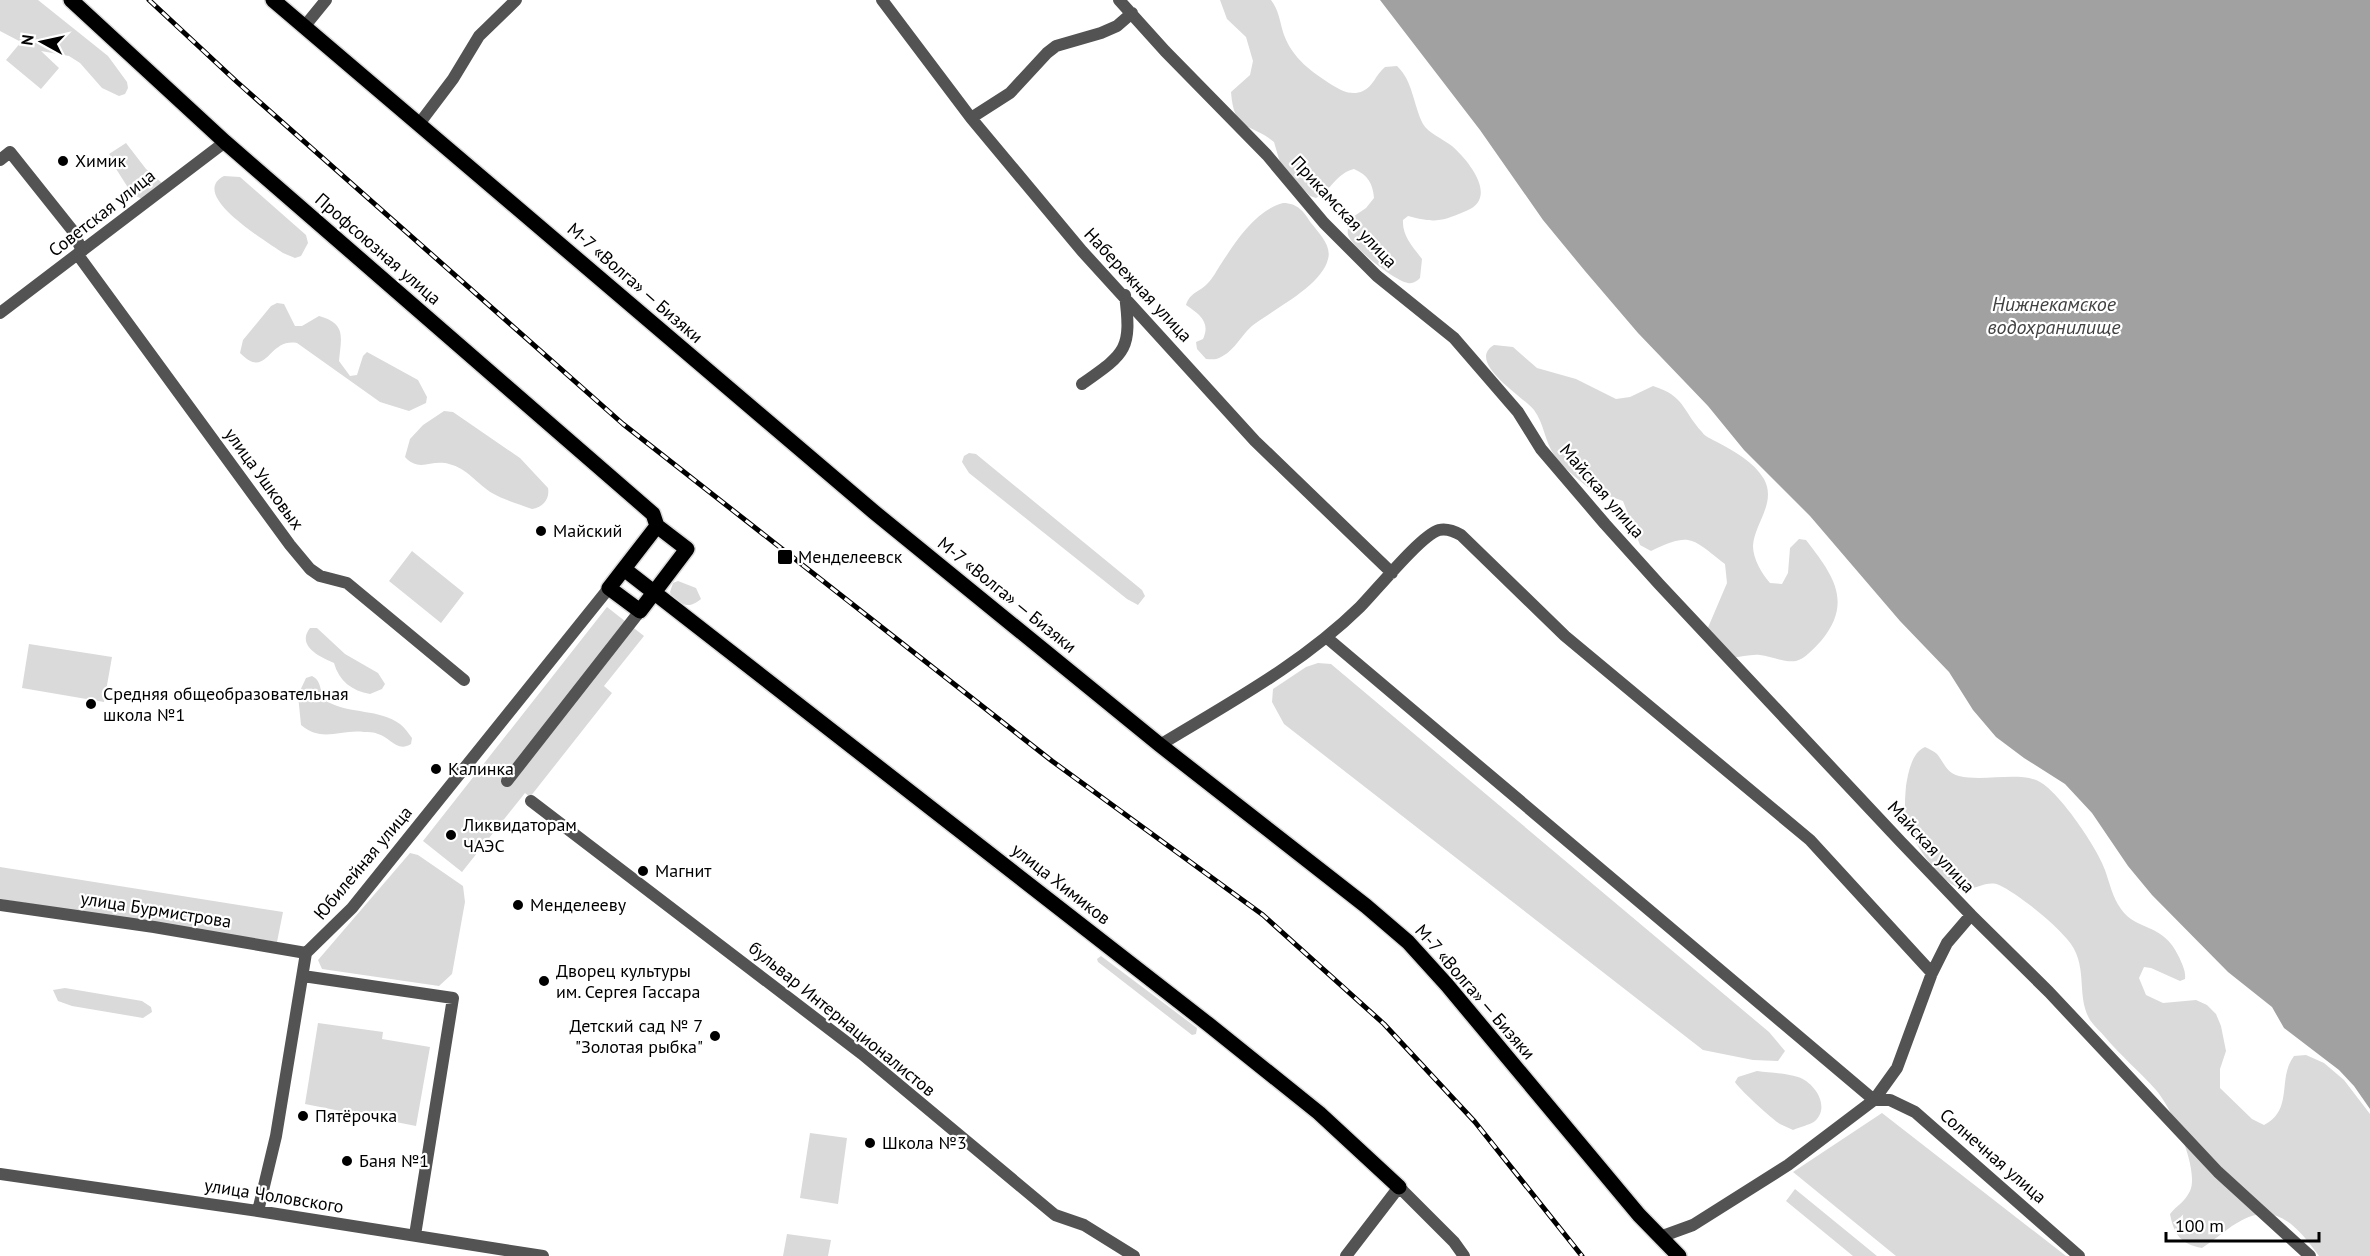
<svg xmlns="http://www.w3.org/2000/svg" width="2370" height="1256" font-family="'PT Sans',sans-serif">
<rect width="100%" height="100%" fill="#fff"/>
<path fill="#dadada" d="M0,0H38L108,56L127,82L128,88L125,94L119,96L102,88L80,63L69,56L41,51L59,68L41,89L6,60L21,42L0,31Z
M1220,0H1271C1279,10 1280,23 1284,35C1293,59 1312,72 1332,85C1342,91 1352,96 1363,91C1373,87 1376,74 1385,67L1397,66C1413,81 1413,104 1423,124C1428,133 1443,139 1452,146C1469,161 1499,198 1466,211C1440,222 1435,223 1408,216L1403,220C1402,236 1413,247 1422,259L1420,278C1417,281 1413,284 1408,283C1395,281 1355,249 1349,237C1346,232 1349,225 1350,219L1366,208L1374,198C1373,184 1368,175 1354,169C1335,174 1333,189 1316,198L1310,196L1281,166L1274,142C1250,122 1234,133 1231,92L1250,75L1253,61L1246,37L1227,19Z
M126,143L146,169L162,183L142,199L132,194L113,164L115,162L109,154Z
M224,176L240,177L306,235L308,243L301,256L295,258L283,253C268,242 187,195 224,176Z
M1283,203C1298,203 1304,212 1311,223C1319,233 1332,246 1328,259C1322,285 1276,308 1256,323C1242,332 1236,351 1219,358C1216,360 1210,359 1206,359L1197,349L1196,342L1203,339C1211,322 1199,314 1186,305C1190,292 1200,292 1208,283C1213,278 1217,270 1221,264C1236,241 1256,210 1283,203Z
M277,303L284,304L295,326H302L319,316C347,324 341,337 339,361L350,376L357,375L363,356L367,352L418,380L427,397L426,403L409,411L380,402L297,343C267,338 268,381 240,353L243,340L271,306Z
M1494,345L1513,347L1537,368L1576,379L1616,399L1630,397L1653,386C1685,396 1682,410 1702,432C1705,437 1712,439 1717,442C1734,451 1754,462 1764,479C1777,503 1754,524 1753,546C1753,559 1762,574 1770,583L1782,584L1788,573L1790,548L1799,539L1806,540C1832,574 1854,601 1821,641C1815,647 1805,659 1796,661C1785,663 1771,656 1760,655C1751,654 1741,657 1732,658L1704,637L1727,583L1725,564C1692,539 1692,531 1651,551L1640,545L1623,501C1611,496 1594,493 1585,485C1575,477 1562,466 1555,456C1545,443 1544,423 1534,410C1524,397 1465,362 1494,345Z
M444,411L453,412L520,458L548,488C550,499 543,507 532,509C519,504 504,500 492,493C477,484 467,468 449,464C430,459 420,473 405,457L410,439L423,425Z
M969,453L976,454L1142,590L1145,596L1138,605L1127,599L969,473L962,462L964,456Z
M412,551L464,593L441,623L389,581Z
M678,581L696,588L701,599C690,608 685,606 672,599L670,592L673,583Z
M607,607L644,636L604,686L612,693L530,797L525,793L462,872L423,841Z
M310,628H317L345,654L378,673L385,684L382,689L370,694C352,691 339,681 334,663C320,657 296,646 310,628Z
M29,644L112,657L104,702L22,688Z
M1318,663L1331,664L1769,1032L1785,1051L1778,1061L1753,1060L1703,1050L1284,724L1272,702L1273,689L1306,667Z
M312,676C324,682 318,696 328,702C350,714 380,709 400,724C405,728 409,734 412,738L411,744C397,753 390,737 378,734C374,732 368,732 364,732C340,729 322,743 301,725L298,695L306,678Z
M1925,747C1929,749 1934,751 1937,754C1944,762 1946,773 1959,776C1983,782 2021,771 2040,782C2060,793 2098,849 2105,870C2110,884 2112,896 2121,909C2137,932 2163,922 2179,957C2182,964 2186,971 2185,979L2180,981L2151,968L2144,967L2139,978L2146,995L2163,1003L2196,1000L2207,1005L2216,1014L2221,1026L2226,1051L2220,1069V1088L2252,1119L2264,1125C2294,1110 2277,1078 2294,1056L2306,1055L2324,1063L2344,1080L2370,1114V1256H2319C2295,1223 2273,1198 2232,1226C2222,1233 2213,1241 2202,1248C2181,1244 2174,1235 2170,1214C2177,1205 2184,1203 2190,1191C2200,1169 2171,1107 2156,1090C2140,1072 2121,1056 2105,1037C2101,1032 2094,1026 2090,1020C2075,994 2090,965 2067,939C2054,923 2017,893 1999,885C1987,880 1976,890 1964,889C1942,887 1912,842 1907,822C1904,809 1905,799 1906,786C1908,773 1912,752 1925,747Z
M410,853L418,855L463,886L465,902L452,974L439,986L322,969L318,960Z
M0,867L283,912L277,942L0,899Z
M1101,956L1197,1028L1196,1034L1192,1035L1098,962L1097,959Z
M65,988L142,1001L151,1007L152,1012L143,1018L72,1006L58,1001L53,990Z
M318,1023L383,1032L382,1039L430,1047L416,1126L305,1104Z
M1757,1071C1770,1073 1786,1073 1798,1077C1814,1082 1831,1106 1815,1121C1810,1125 1799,1127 1793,1130C1789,1128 1784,1126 1780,1124C1774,1121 1736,1086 1735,1082L1738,1077Z
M1882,1113L2066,1256H1896L1793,1172Z
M810,1133L847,1138L838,1204L800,1198Z
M1795,1189L1877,1256H1853L1786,1201Z
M787,1234L831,1240L828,1256H783Z"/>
<path fill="#a1a1a1" d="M1380,0H2370V1109L2354,1086L2339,1070L2284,1028L2272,1007L2228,972L2152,895L2128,866L2092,813L2065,784L2024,758L1996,737L1973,710L1949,672L1900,621L1810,516L1744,450L1708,406L1638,333L1585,271L1543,220L1480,130Z"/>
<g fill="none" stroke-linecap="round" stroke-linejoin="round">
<g stroke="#dbdbdb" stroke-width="18">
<path id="major" d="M71,0L225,142L653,514L657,526
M273,0L874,512L1160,745L1366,906L1408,942L1447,985L1639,1215L1679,1256
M657,526L687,549L640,611L609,588Z
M624,569L1208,1024L1319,1113L1399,1187"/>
</g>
<path stroke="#535353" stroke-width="12" d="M882,0L971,118L1082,251L1255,441L1392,573
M1119,0L1165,51L1267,155L1324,223L1377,276L1454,338L1518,412L1541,449L1605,524L1659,584L1901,842L1971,915L2049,992L2218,1172L2310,1256
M304,27L326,0
M971,118L1010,93L1047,53L1056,46L1101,33L1117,26L1132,13
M419,124L453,79L479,36L516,0
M0,160L10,152L73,231L82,251
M78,255L290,545L310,569L320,576L347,583L464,680
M0,313L225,142
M1082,384C1126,353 1132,350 1125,295
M1326,637L1874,1100
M1160,745C1229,703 1302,664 1360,607C1376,591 1421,535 1439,530C1447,528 1454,531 1461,535L1565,636L1810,840L1932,973
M507,781L640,611
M531,801L862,1054L1055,1215L1084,1225L1134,1256
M0,905L154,927L306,953
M303,976L453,998L415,1235
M1874,1100H1890L1915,1112L2079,1256
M0,1174L258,1211L543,1256
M258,1211L276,1136L306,953L352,908L609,588
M1660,1237L1693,1225L1788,1165L1874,1100L1897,1068L1932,973L1947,943L1971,915
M1346,1256L1399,1187L1454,1242L1464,1256"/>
<use href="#major" stroke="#000" stroke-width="15"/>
<g stroke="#000" stroke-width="5">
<path id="rail" d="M149,0L237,82L623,424L1052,761L1263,915L1384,1024L1475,1122L1582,1256"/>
</g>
<use href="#rail" stroke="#fff" stroke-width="3" stroke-dasharray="9" stroke-linecap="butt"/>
</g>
<g fill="#000" stroke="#fff" stroke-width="2">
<circle cx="63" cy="161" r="6"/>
<circle cx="541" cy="531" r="6"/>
<rect x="777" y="549" width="16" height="16" rx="3"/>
<circle cx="91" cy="704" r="6"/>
<circle cx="436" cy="769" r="6"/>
<circle cx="451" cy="835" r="6"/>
<circle cx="643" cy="871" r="6"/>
<circle cx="518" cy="905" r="6"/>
<circle cx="544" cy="981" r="6"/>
<circle cx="715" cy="1036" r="6"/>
<circle cx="303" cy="1116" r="6"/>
<circle cx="870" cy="1143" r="6"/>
<circle cx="347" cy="1161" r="6"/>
</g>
<g text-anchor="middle" stroke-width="4.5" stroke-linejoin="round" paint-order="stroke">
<g font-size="18" fill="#000" stroke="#fff" text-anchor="start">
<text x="75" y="167">Химик</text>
<text x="553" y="537">Майский</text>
<text x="798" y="563">Менделеевск</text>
<text x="103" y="700">Средняя общеобразовательная<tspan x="103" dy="21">школа №1</tspan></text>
<text x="448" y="775">Калинка</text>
<text x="463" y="831">Ликвидаторам<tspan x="463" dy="21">ЧАЭС</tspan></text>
<text x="655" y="877">Магнит</text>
<text x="530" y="911">Менделееву</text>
<text x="556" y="977">Дворец культуры<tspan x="556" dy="21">им. Сергея Гассара</tspan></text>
<text x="703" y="1032" text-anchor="end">Детский сад № 7<tspan x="703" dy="21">"Золотая рыбка"</tspan></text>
<text x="315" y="1122">Пятёрочка</text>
<text x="882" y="1149">Школа №3</text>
<text x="359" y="1167">Баня №1</text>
</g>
<g font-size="18" fill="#000" stroke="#fff">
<text transform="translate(1344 212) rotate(47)" y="6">Прикамская улица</text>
<text transform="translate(102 213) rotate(-38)" y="6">Советская улица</text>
<text transform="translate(378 249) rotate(41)" y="6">Профсоюзная улица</text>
<text transform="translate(635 283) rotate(41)" y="6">М-7 «Волга» — Бизяки</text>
<text transform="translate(1138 285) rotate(47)" y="6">Набережная улица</text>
<text transform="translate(264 479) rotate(54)" y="6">улица Ушковых</text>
<text transform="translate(1602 491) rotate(49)" y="6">Майская улица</text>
<text transform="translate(1007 595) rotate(39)" y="6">М-7 «Волга» — Бизяки</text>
<text transform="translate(1931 847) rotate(47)" y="6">Майская улица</text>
<text transform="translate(363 863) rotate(-50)" y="6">Юбилейная улица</text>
<text transform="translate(1061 884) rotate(38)" y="6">улица Химиков</text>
<text transform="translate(156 910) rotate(9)" y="6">улица Бурмистрова</text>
<text transform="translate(1475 992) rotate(49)" y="6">М-7 «Волга» — Бизяки</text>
<text transform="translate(842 1019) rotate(39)" y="6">бульвар Интернационалистов</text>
<text transform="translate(1993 1156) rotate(41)" y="6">Солнечная улица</text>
<text transform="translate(274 1196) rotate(9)" y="6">улица Чоловского</text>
</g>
<g font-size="20" font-style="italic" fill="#424242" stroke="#fff">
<text x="2054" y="311">Нижнекамское<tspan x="2054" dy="23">водохранилище</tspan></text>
</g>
</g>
<g transform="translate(42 42) rotate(278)" stroke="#ffffff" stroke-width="4.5" paint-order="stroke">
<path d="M0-4.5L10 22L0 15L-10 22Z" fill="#000000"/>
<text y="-9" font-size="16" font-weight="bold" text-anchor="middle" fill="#000000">N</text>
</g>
<path d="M2166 1232v9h153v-9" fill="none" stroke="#000000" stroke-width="3"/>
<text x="2175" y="1232" font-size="18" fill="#000000" stroke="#ffffff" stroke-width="4.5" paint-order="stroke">100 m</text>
</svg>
